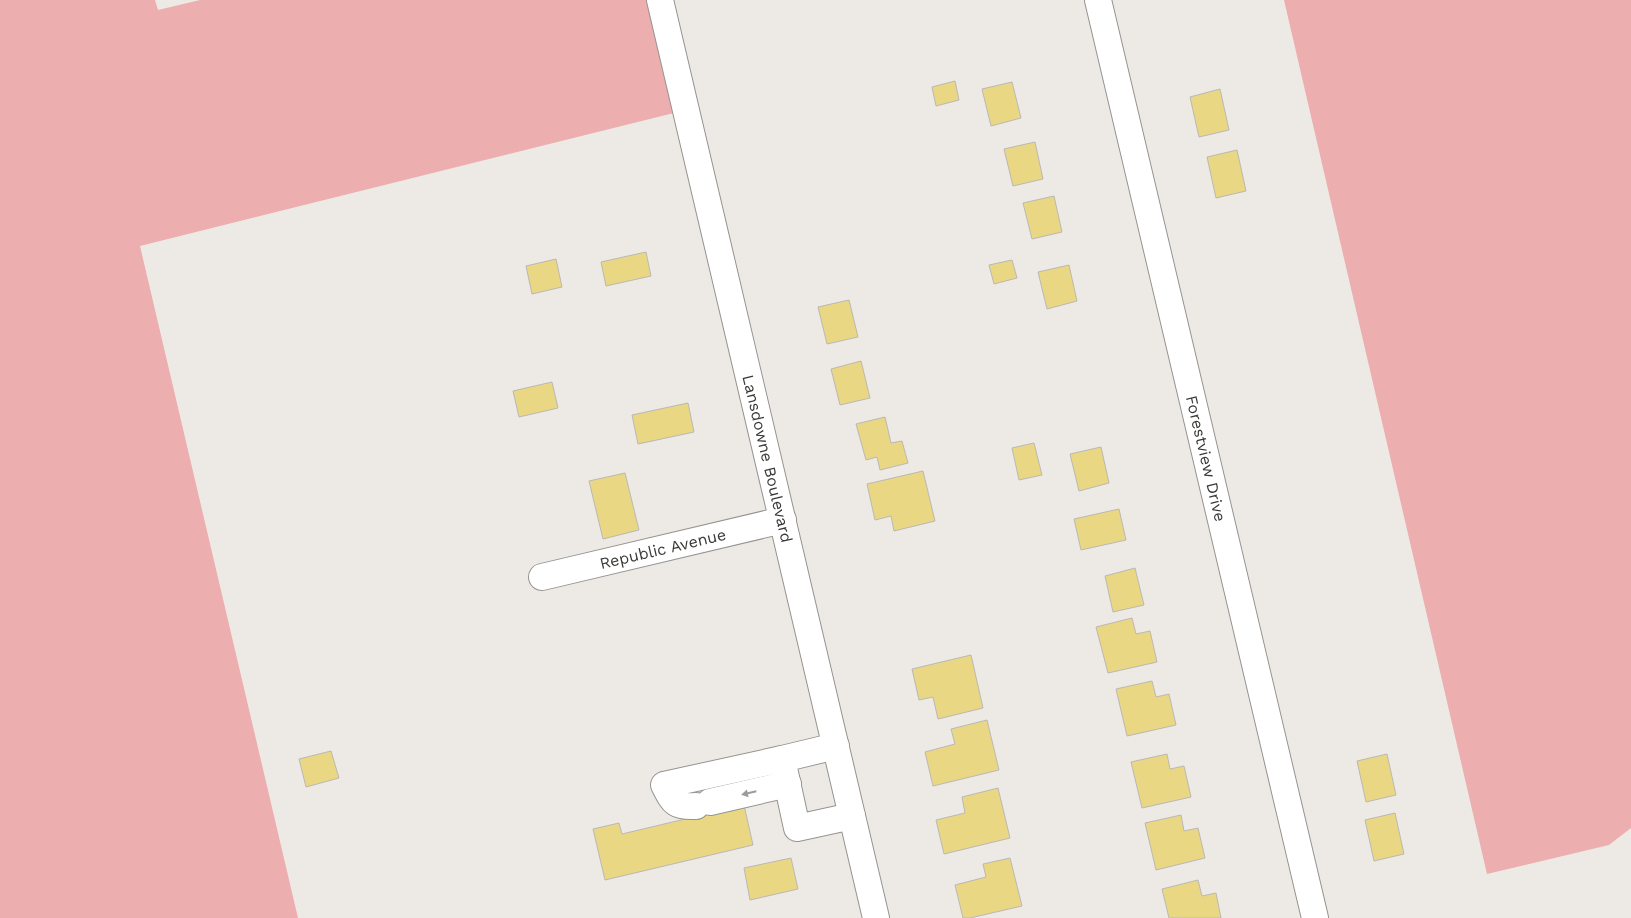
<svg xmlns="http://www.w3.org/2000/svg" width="1631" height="918" font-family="'Work Sans',sans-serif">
<rect width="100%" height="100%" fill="#edeae6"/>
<path fill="#ecaeae" d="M0,0H155L158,10L200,0H660L686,110L140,246L298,918H0Z
M1284,0H1631V828L1609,845L1487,874Z"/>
<path fill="#ead784" stroke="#b9b8b4" d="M955,81L959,100L936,106L932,87Z
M1012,82L1021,118L991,126L982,89Z
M1220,89L1229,130L1199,137L1190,97Z
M1035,142L1043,179L1013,186L1004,149Z
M1237,150L1246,191L1216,198L1207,157Z
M1054,196L1062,232L1032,239L1023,203Z
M646,252L651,276L606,286L601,262Z
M556,259L562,287L532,294L526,266Z
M1012,260L1017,278L994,284L989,265Z
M1069,265L1077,301L1047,309L1038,272Z
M849,300L858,337L827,344L818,307Z
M861,361L870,398L840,405L831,369Z
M552,382L558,408L519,417L513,391Z
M688,403L694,432L638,444L632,415Z
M885,417L891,443L902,441L908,463L880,470L877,457L866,460L856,424Z
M1034,443L1042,475L1019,480L1012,448Z
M1101,447L1109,483L1079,491L1070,454Z
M923,471L935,521L894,531L891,516L875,520L867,484Z
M625,473L639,530L603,539L589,481Z
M1119,509L1126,540L1081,550L1074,519Z
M1135,568L1144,605L1113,612L1105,576Z
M1132,618L1136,634L1150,631L1157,662L1108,673L1096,627Z
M971,655L983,708L938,719L933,697L919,700L912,669Z
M1152,681L1156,697L1169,694L1176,725L1127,736L1116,689Z
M987,720L999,770L933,786L925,752L955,744L951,729Z
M331,751L339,778L306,787L299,759Z
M1167,754L1170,769L1184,766L1191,797L1142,808L1131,762Z
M1387,754L1396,795L1366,802L1357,761Z
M998,788L1010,838L944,854L936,820L965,813L962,797Z
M744,805L753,845L605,880L593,829L619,823L622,834Z
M1395,813L1404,854L1374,861L1365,820Z
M1181,815L1184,831L1198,828L1205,858L1156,870L1145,823Z
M791,858L798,889L750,900L744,868Z
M1010,858L1022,906L970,918H963L955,885L986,877L983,864Z
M1198,880L1202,896L1216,893L1221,918H1169L1162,889Z"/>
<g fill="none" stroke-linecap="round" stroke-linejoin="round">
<g stroke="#969390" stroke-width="28">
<g id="minor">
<path id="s1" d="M660,0L876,918"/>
<path id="s2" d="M1098,0L1315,918"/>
<path id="s3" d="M542,577L783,520"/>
<path d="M836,746L782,759L797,828L852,816"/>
<path d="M710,802L788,784"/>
<path d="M696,806C674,807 673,802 664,785L782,759"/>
</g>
</g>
<use href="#minor" stroke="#fff" stroke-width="26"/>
</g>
<defs><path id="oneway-solid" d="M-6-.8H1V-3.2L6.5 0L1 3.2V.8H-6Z" transform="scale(1.25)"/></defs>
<use fill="#9c9c9a" href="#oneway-solid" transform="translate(749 793) rotate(167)"/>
<g text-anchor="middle" stroke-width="5" stroke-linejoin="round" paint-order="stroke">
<g font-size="16" fill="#393836" stroke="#faf7f3">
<text dy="6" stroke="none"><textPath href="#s1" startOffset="471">Lansdowne Boulevard</textPath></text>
<text dy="6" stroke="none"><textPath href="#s2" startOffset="471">Forestview Drive</textPath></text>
<text dy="6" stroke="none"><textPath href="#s3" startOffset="124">Republic Avenue</textPath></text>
</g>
</g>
</svg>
